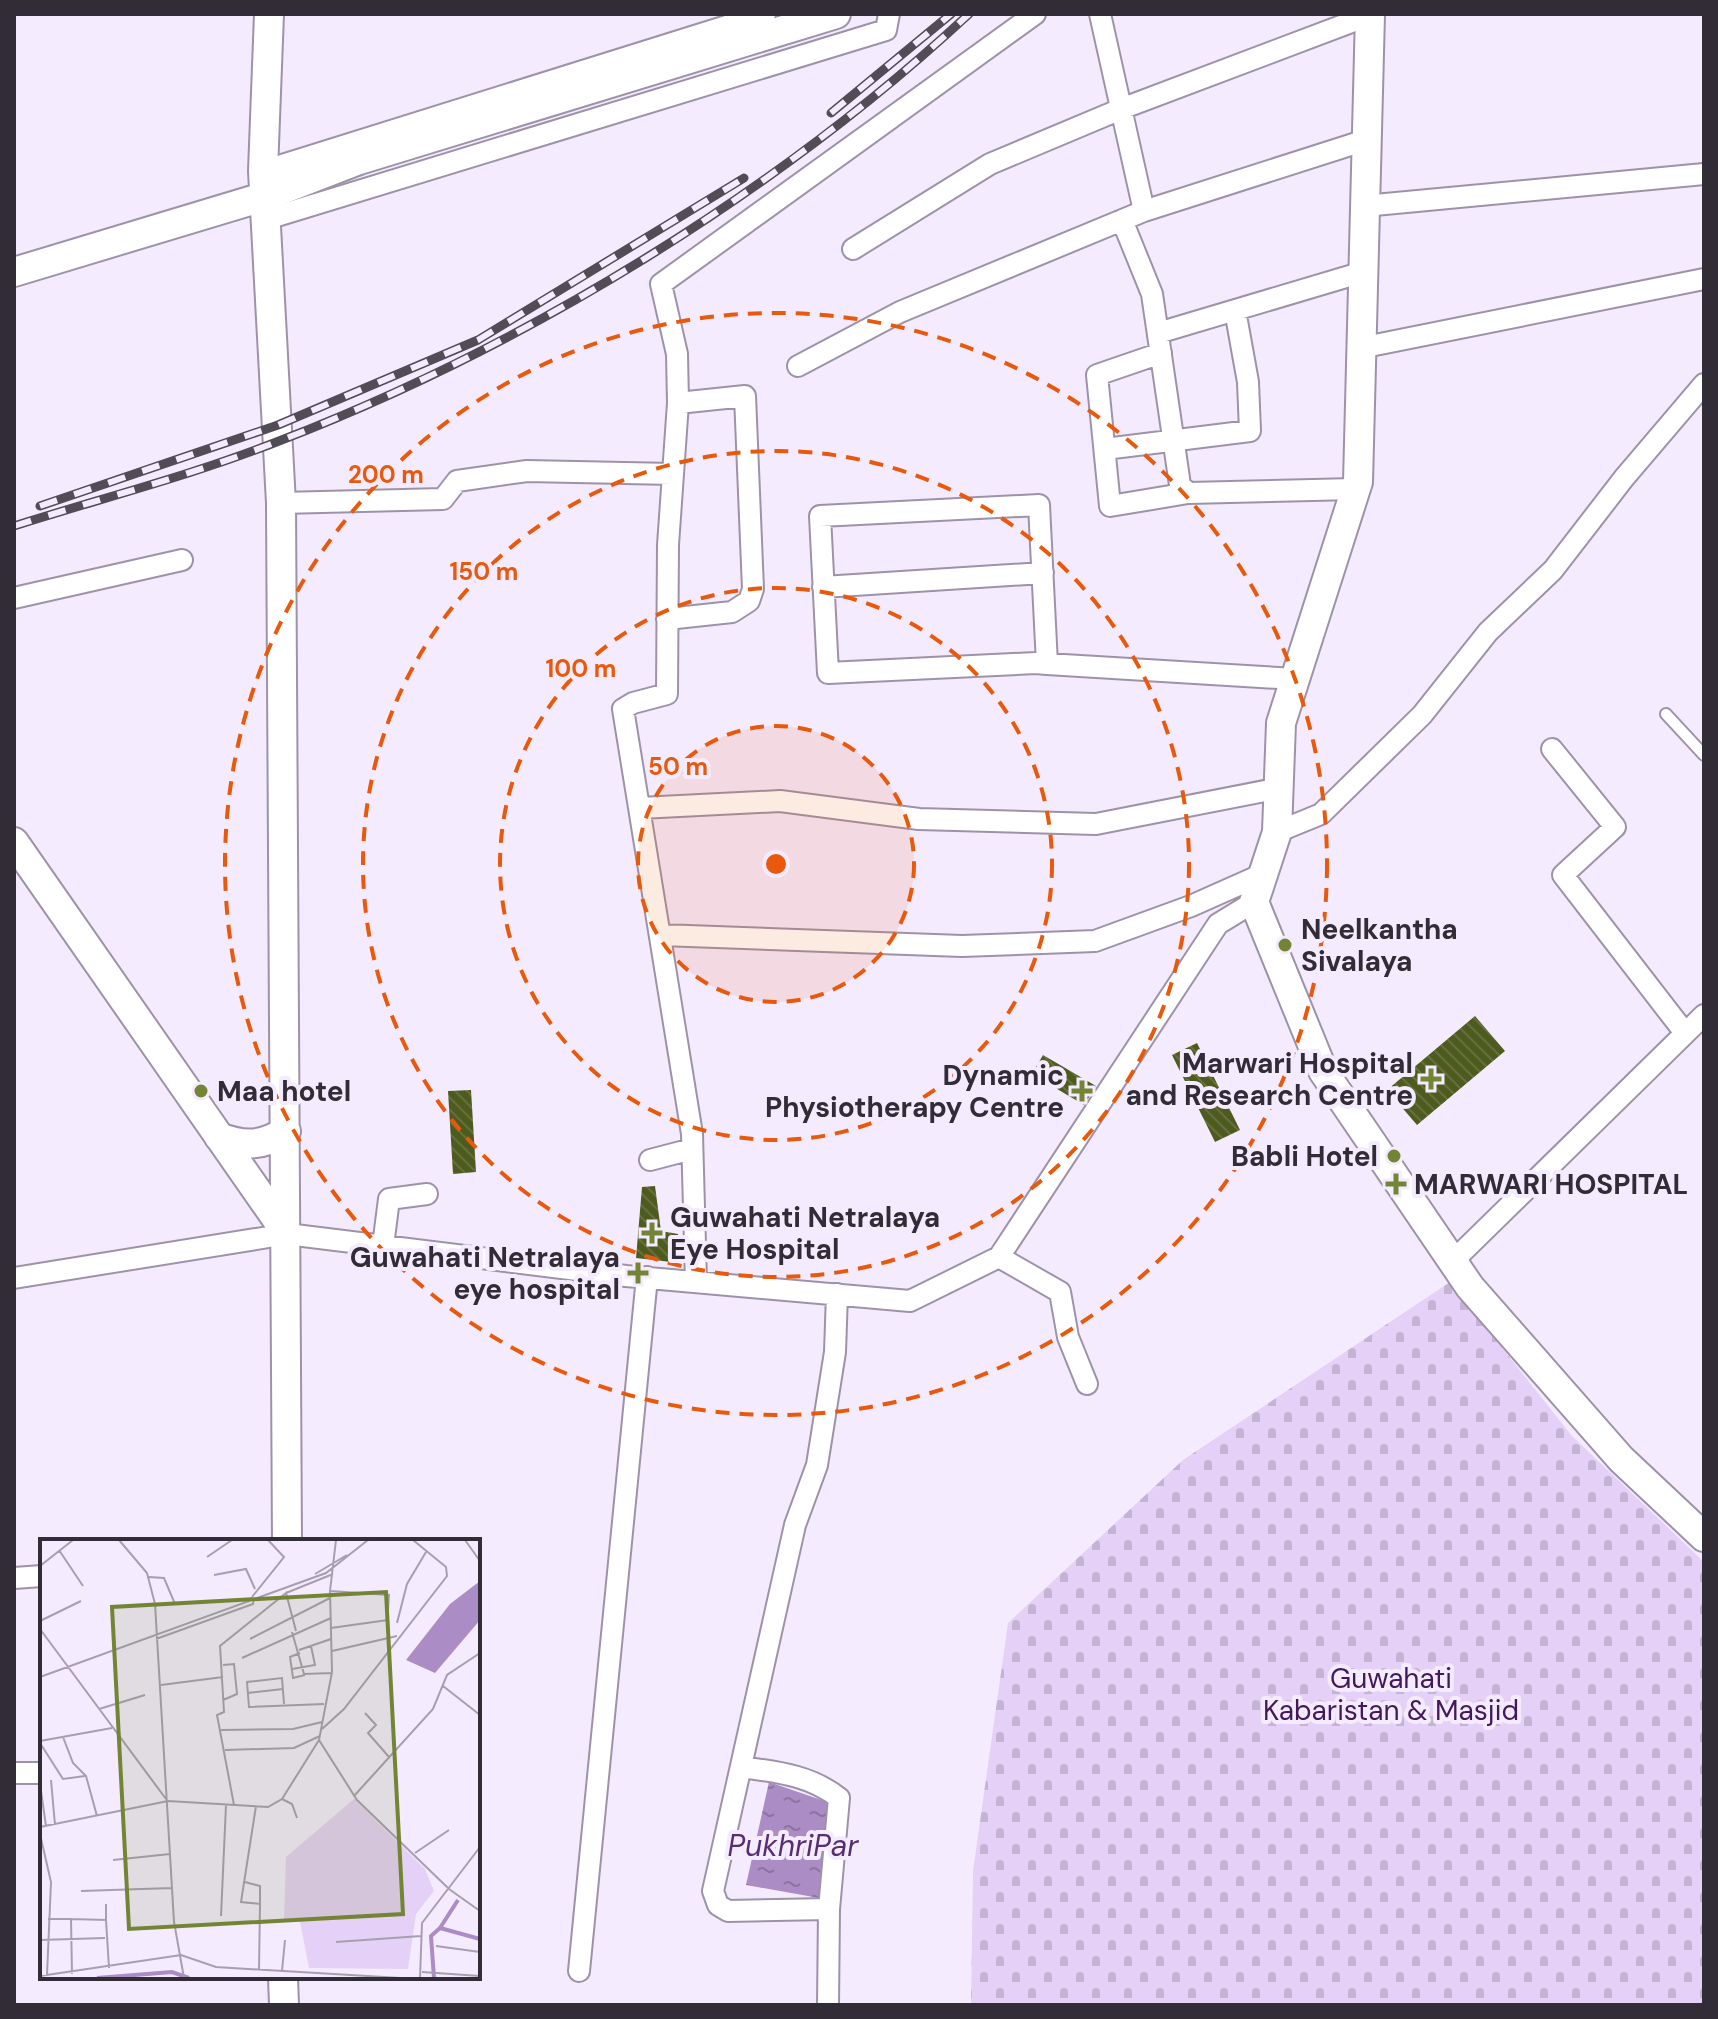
<svg xmlns="http://www.w3.org/2000/svg" width="1718" height="2019" font-family="'DM Sans',sans-serif">
<defs>
<pattern id="cemetery-stones" width="16" height="16" patternUnits="userSpaceOnUse" patternTransform="scale(2)"><rect width="16" height="16" fill="#e5d0f7"/><path d="M2 7V4a2 2 0 0 1 4 0v3zM10 15v-3a2 2 0 0 1 4 0v3z" fill="#c5b3d4"/></pattern>
<pattern id="water-ripples" width="26" height="14" patternUnits="userSpaceOnUse" patternTransform="scale(2)"><rect width="26" height="14" fill="#ab8cc4"/><path d="M2 4q2-2 4 0t4 0M15 11q2-2 4 0t4 0" fill="none" stroke="#8c73a0"/></pattern>
<pattern id="building-back-hatch" width="6" height="6" patternUnits="userSpaceOnUse" patternTransform="scale(2)"><rect width="6" height="6" fill="#4e5b1e"/><path d="M-1 5l2 2M0 0l6 6M5-1l2 2" fill="none" stroke="#656f3f"/></pattern>
</defs>
<rect width="100%" height="100%" fill="#f5ebff"/>
<path fill="url(#cemetery-stones)" d="M1450,1282L1572,1436L1704,1562V2005H971L973,1871L1008,1623L1183,1460Z"/>
<path fill="url(#water-ripples)" d="M769,1782L839,1806L819,1898L746,1885Z"/>
<path fill="url(#building-back-hatch)" d="M1475,1016L1505,1051L1417,1125L1387,1090Z
M1197,1043L1240,1130L1215,1142L1172,1055Z
M1043,1055L1096,1086L1084,1105L1032,1074Z
M471,1090L476,1172L453,1174L448,1091Z
M655,1186L661,1231L678,1234L680,1263L636,1258L642,1187Z"/>
<g fill="none" stroke-linecap="round" stroke-linejoin="round">
<g stroke="#9e92a9" stroke-width="14">
<path id="lane" d="M1666,714L1704,755"/>
</g>
<g stroke="#9e92a9" stroke-width="24">
<path id="street" d="M1100,14L1144,211
M263,171L765,14
M1364,206L1704,174
M267,219L886,30L889,14
M1122,220L1152,294L1180,485L1188,493L1355,489
M853,249L990,164L1121,109L1370,15
M1158,333L1363,272
M1360,348L1704,279
M1161,353L1097,375L1110,506L1188,493
M798,366L900,312L1144,211L1366,140
M1105,449L1250,431L1248,382L1235,310
M281,503L443,499L457,481L527,471L673,474
M823,587L1043,573
M14,598L182,560
M667,619L732,612L749,601L753,589L745,396L678,403
M1047,664L1039,505L820,516L828,673L1036,663L1047,664L1295,679
M1552,749L1615,827L1563,875L1685,1033
M640,808L780,801L919,819L1096,824L1280,788
M1277,832L1321,814L1422,715L1488,632L1553,570L1624,478L1704,384
M661,935L962,946L1095,941L1191,906L1263,874
M650,1160L692,1149
M383,1246L389,1199L427,1194
M999,1257L1060,1292L1068,1337L1087,1384
M1453,1261L1704,1015
M14,1278L287,1234L626,1276L910,1301L999,1257L1218,924L1254,902
M696,1282L692,1134L623,709L633,703L667,694L668,545L678,403L677,354L661,284L1035,14
M14,1578L42,1576
M741,1767C777,1772 810,1775 839,1798L829,1909L728,1911L718,1905L713,1891L795,1525L817,1465L835,1352L837,1294
M14,1773H42
M579,1971L647,1277
M828,2005L829,1909"/>
</g>
<g stroke="#9e92a9" stroke-width="32">
<path id="secondary" d="M269,14L263,171L281,503L287,1541
M1370,14L1358,482L1281,723L1277,832L1254,902L1323,1071L1470,1287L1621,1459L1704,1537
M14,272L266,196L359,160L836,14
M14,842L287,1234
M219,1137C245,1147 263,1146 286,1131
M283,1977L284,2005"/>
</g>
<use href="#lane" stroke="#fff" stroke-width="10"/>
<use href="#street" stroke="#fff" stroke-width="20"/>
<use href="#secondary" stroke="#fff" stroke-width="28"/>
<g stroke="#524c57" stroke-width="9">
<path id="rail" d="M831,113L951,14
M40,506L278,425L478,340L744,178
M14,526C102,498 193,475 279,441C524,347 776,193 969,14"/>
</g>
<use href="#rail" stroke="#f5ebff" stroke-width="6" stroke-dasharray="18" stroke-linecap="butt"/>
</g>
<circle cx="776" cy="864" r="138" fill="#e8590c" fill-opacity=".12"/>
<g fill="none" stroke="#e8590c" stroke-width="4" stroke-dasharray="14 10">
<circle cx="776" cy="864" r="138"/>
<circle cx="776" cy="864" r="276"/>
<circle cx="776" cy="864" r="413"/>
<circle cx="776" cy="864" r="551"/>
</g>
<g fill="#738535" stroke="#f5ebff" stroke-width="3">
<circle cx="1285" cy="945" r="8"/>
<path d="M1427 1067h8v8h8v8h-8v8h-8v-8h-8v-8h8z"/>
<circle cx="201" cy="1091" r="8"/>
<path d="M1078 1079h8v8h8v8h-8v8h-8v-8h-8v-8h8z"/>
<circle cx="1394" cy="1156" r="8"/>
<path d="M1392 1172h8v8h8v8h-8v8h-8v-8h-8v-8h8z"/>
<path d="M648 1221h8v8h8v8h-8v8h-8v-8h-8v-8h8z"/>
<path d="M634 1261h8v8h8v8h-8v8h-8v-8h-8v-8h8z"/>
</g>
<g text-anchor="middle" stroke-width="8" stroke-linejoin="round" paint-order="stroke">
<g font-size="28" font-weight="bold" fill="#312c35" stroke="#f5ebff" text-anchor="start">
<text x="1301" y="939">Neelkantha<tspan x="1301" dy="32">Sivalaya</tspan></text>
<text x="1413" y="1073" text-anchor="end">Marwari Hospital<tspan x="1413" dy="32">and Research Centre</tspan></text>
<text x="1064" y="1085" text-anchor="end">Dynamic<tspan x="1064" dy="32">Physiotherapy Centre</tspan></text>
<text x="217" y="1101">Maa hotel</text>
<text x="1378" y="1166" text-anchor="end">Babli Hotel</text>
<text x="1414" y="1194">MARWARI HOSPITAL</text>
<text x="670" y="1227">Guwahati Netralaya<tspan x="670" dy="32">Eye Hospital</tspan></text>
<text x="620" y="1267" text-anchor="end">Guwahati Netralaya<tspan x="620" dy="32">eye hospital</tspan></text>
</g>
<g font-size="28" fill="#421a5c" stroke="#f5ebff">
<text x="1391" y="1688">Guwahati<tspan x="1391" dy="32">Kabaristan &amp; Masjid</tspan></text>
</g>
<g font-size="30" font-style="italic" fill="#562e72" stroke="#f5ebff">
<text x="793" y="1856">PukhriPar</text>
</g>
</g>
<g transform="translate(40 1539)">
<rect width="440" height="440" fill="#f5ebff"/>
<path d="M314,260L385,330L394,352L376,375L368,430L269,429L260,383H244L246,318Z" fill="#e5d0f7"/>
<path d="M440,42V81L395,134L366,121L410,65Z" fill="#ab8cc4"/>
<path fill="none" stroke="#ab8cc4" stroke-width="4" d="M418,361L400,389L440,400M57,439L132,433L149,439M394,439L391,397L400,389"/>
<path fill="none" stroke="#a79fae" stroke-width="2" d="M79,1L107,34L115,65L134,383L144,439M296,1L290,52L292,133L279,201L317,261L409,350L440,372M425,1L440,22M19,11L43,47M167,18L192,1M0,27L33,1M275,35L307,16M174,36L206,30L215,50M109,38L124,39L135,65M290,52L349,56L347,87M246,54L293,35M212,58L244,18L228,1M0,82L41,62M357,84L367,45L386,13M291,89L348,81M0,90L126,260M252,93L264,135L292,134M116,100L213,65L214,59M210,100L290,59M259,111L291,100M292,112L357,97M260,114L250,118L253,139L265,136M202,119L291,79M183,126L194,125L197,155L183,161M252,130L275,126L271,107M0,138L286,34L328,1M121,146L183,138M403,147L440,176M208,154L243,150M244,165L242,139L207,143L209,168L284,165M59,170L105,156M325,174L336,186L328,194L349,218M282,190L304,170L407,37L406,28L373,1M181,191L253,190L282,183M23,198L33,224L46,237L57,277M0,202L72,189M0,204L23,240L45,237M185,211L254,209L280,197M11,241L15,286M0,245L6,287M314,257L393,170L407,136L440,114M242,260L252,265L257,279M194,266L177,176L184,173L180,107L246,54L256,92M0,288L128,262L228,268L242,260L279,201M0,295L11,343L7,436M375,314L409,291M73,321L130,315M205,343L220,347V365L201,363L216,267M87,350L89,380M41,352L132,349M181,377L186,266M8,380H31L32,435M31,380L66,381V365M66,381L69,429M0,401L65,399M296,403L381,397M396,407L440,413M219,431L220,365M242,432L245,401M382,433L440,437M0,437L141,416L176,428L361,439M380,439L382,384L440,308"/>
<path fill="#738535" fill-opacity="0.15" stroke="#738535" stroke-width="4" d="M346,53L363,375L89,390L72,68Z"/>
<rect width="440" height="440" fill="none" stroke="#312c35" stroke-width="4"/>
</g>
<circle cx="776" cy="864" r="12" fill="#e8590c" stroke="#f5ebff" stroke-width="4"/>
<g font-size="24" text-anchor="middle" font-weight="bold" fill="#e8590c" stroke="#f5ebff" stroke-width="8" stroke-linejoin="round" paint-order="stroke">
<text x="386" y="483">200 m</text>
<text x="484" y="580">150 m</text>
<text x="581" y="677">100 m</text>
<text x="678" y="775">50 m</text>
</g>
<rect width="1718" height="2019" fill="none" stroke="#312c35" stroke-width="32"/>
</svg>
